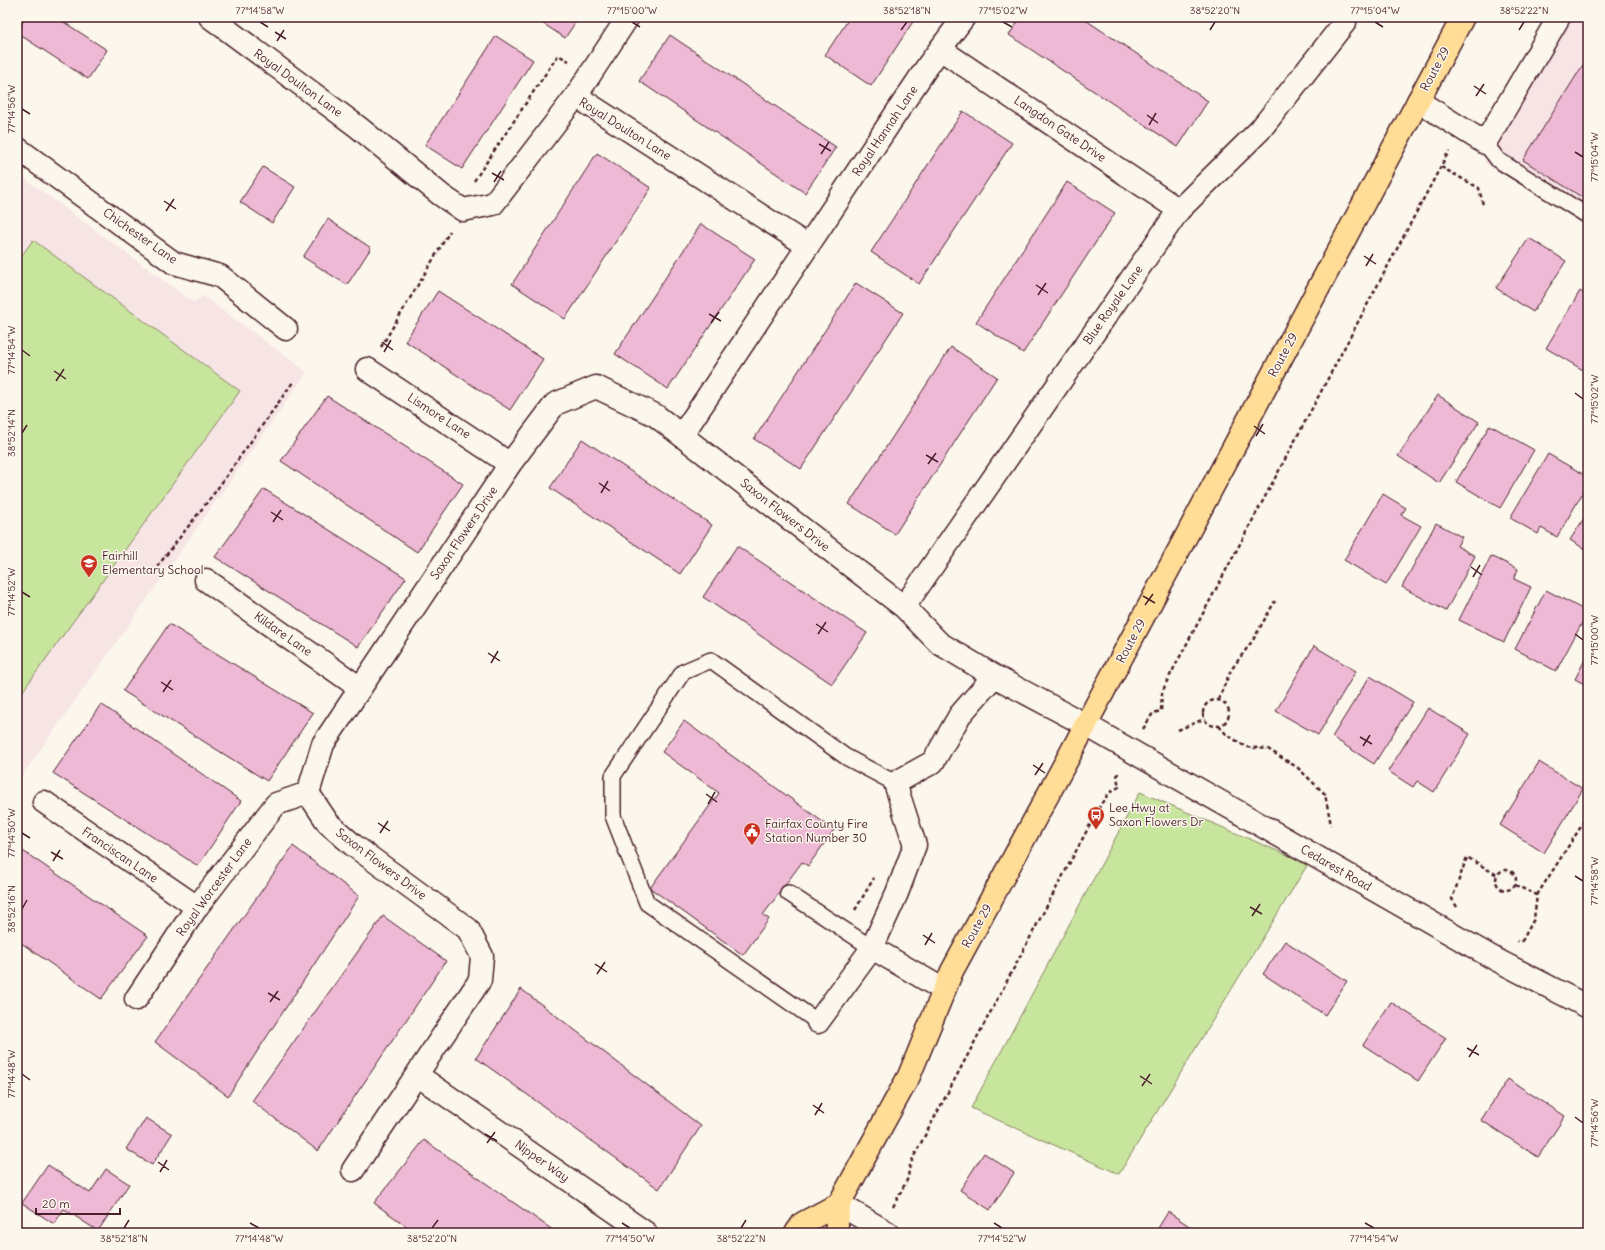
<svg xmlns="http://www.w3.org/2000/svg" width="1605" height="1250" font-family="Delius,sans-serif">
<rect width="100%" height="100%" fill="#fbf7ec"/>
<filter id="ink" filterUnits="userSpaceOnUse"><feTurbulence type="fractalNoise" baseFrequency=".025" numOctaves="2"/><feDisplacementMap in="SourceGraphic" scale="8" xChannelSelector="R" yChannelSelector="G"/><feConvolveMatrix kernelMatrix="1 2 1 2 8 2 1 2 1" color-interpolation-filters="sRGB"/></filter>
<g filter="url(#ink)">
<path fill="#f7e4e5" d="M1570,17H1588V225L1484,163Z
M17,173L193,302L203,296L307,372L17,783Z"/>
<path fill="#c8e59d" stroke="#898264" d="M33,240L240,391L17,699V262Z
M1140,792L1308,864L1119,1174L971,1108Z"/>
<path fill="#edb9d5" stroke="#4a1f2b" d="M26,17H56L107,50L88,79L17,33V31Z
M533,17H579L565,38Z
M850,17H916L871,86L825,55Z
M1021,17H1081L1208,101L1178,147L1009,35Z
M670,35L836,147L805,193L639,81Z
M496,36L533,60L462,169L425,145Z
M1588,57V201L1523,160Z
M963,111L1012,143L919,284L871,252Z
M597,153L651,188L565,319L512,284Z
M263,167L295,187L272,223L240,202Z
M1067,182L1115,213L1023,353L976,322Z
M328,219L371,248L347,285L303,257Z
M701,224L755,259L668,389L615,354Z
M1529,238L1566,261L1533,312L1496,288Z
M856,283L903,313L801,469L754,439Z
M438,291L543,359L510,410L405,341Z
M1580,291L1588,296V373L1546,348Z
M951,347L997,377L895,534L849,504Z
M1438,395L1479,422L1439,483L1398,456Z
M327,396L463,484L417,552L281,461Z
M1490,425L1534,450L1500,508L1456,482Z
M582,439L712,525L680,574L550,488Z
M1548,454L1588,477V484L1557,537L1541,528L1538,534L1510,518Z
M264,489L406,578L358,647L215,557Z
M1383,494L1406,508L1401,515L1421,526L1386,585L1344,560Z
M1588,512V551L1570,540Z
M1436,523L1462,537L1457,546L1475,556L1446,611L1402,587Z
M737,546L867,633L832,684L703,597Z
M1491,556L1518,569L1514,579L1531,587L1504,642L1459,620Z
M1546,590L1588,612L1556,671L1515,649Z
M169,624L313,713L267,781L123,691Z
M1314,646L1356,671L1318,735L1276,711Z
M1588,654V686L1575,679Z
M1370,676L1413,702L1374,764L1332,737Z
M101,704L241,801L198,866L53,773Z
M1428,708L1470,734L1434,792L1417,781L1413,787L1388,771Z
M684,721L834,830L808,866L802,862L763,915L769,919L743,955L650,888L719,793L662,752Z
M1539,762L1583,789L1544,853L1500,825Z
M293,846L359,896L228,1096L155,1042Z
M17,847L148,936L101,999L17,940Z
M383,916L446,961L318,1151L252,1101Z
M1285,941L1347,981L1325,1015L1263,974Z
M521,989L701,1126L659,1189L476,1058Z
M1391,1002L1446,1038L1418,1081L1363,1045Z
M1508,1079L1565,1116L1538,1157L1481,1120Z
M146,1118L172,1134L152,1165L126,1149Z
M424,1140L557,1233H416L374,1203Z
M984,1153L1014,1173L990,1210L960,1190Z
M48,1165L90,1193L106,1169L129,1184L98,1231L64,1209L54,1224L22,1203Z
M1168,1212L1200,1233H1155Z"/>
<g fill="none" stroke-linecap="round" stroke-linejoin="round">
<g stroke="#4a1f2b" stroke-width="18">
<path id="lane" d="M1485,143L1498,160L1588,216
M788,893L872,948
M818,1022L647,903L613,816V776L683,672L711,660L846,757L895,783"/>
</g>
<g stroke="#4a1f2b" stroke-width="25">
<path id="street" d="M210,17L358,127L441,195L463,210L493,204L576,96L628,17
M940,49L1179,210
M576,96L808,246
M1418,101L1485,143L1559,17
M17,148L174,263L220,276L286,329
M367,369L510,464
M682,435L929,64L964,17
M206,580L360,688
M904,607L1179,210L1260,130L1345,22L1346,17
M44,802L197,907
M872,948L944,990
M136,999L197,907L276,804L308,793
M818,1022L872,948L897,893L915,845L895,783L933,762L960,715L994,676
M417,1075L646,1233
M353,1170L480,980L482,956L468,929L353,845L328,823L308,793L323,744L510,464L555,404L596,387L655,415L904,607L939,643L994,676L1086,725L1495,959L1588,1007
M839,1204L888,1233"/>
</g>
<g stroke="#4a1f2b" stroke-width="25">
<path id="primary" d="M796,1233L803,1223L839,1204
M836,1233L839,1204L909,1076L952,971L1068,758L1463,17"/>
</g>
<path stroke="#4a1f2b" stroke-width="2.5" stroke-dasharray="4 3" stroke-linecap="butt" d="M1441,167L1479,188L1483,205
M474,181L558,55L569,61
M381,347L450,231
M153,572L215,492L293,382
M1203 713a13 13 0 1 1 26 0a13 13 0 1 1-26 0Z
M1218,700L1231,670L1253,640L1275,601
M1219,726L1226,734L1246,747L1268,749L1298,768L1325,794L1331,825
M1143,729L1153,713L1161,711L1162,693L1166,683L1449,151
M1178,730L1204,719
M1496 880a10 10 0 1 1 20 0a10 10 0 1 1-20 0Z
M1515,885L1537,895L1534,919L1522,941H1517
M1537,895L1582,825L1588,810
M1457,907L1452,899L1467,857L1497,875
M855,910L874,878
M893,1207L908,1178L909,1169L913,1158L1101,804L1109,793L1119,787L1117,777L1118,773"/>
<use href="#lane" stroke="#fbf7ec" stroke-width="15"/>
<use href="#street" stroke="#fbf7ec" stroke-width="22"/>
<use href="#primary" stroke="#ffdd96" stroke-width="22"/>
</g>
</g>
<path fill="none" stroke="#4a1f2b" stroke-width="1.5" d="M260,22L268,27M632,22L640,27M1003,22L1012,27M1375,22L1383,27M901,30L907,22M1210,30L1215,22M1519,30L1524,22M275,32L286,39M277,41L284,30M1474,86L1486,94M1476,96L1484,84M22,109L30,114M1147,115L1158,123M1149,125L1156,113M819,144L831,151M1575,152L1583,157M821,154L829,142M492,173L504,180M494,182L501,171M164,201L176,209M166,211L174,199M1364,256L1376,264M1366,266L1373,254M1036,285L1048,293M1038,295L1046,283M709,314L721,321M711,323L719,312M382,342L393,350M22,350L30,356M384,352L391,340M54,371L66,379M56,381L64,369M1575,393L1583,399M1254,426L1265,434M22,433L27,425M1256,436L1263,424M926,455L938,462M928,464L936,453M599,483L610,491M601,493L608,481M271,512L283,520M273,522L281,510M1471,567L1482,575M1473,577L1480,565M22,592L30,597M1143,596L1155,603M1145,605L1153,594M816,624L828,632M818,634L826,622M1575,634L1583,640M488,653L500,661M491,663L498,651M161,682L173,690M163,692L171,680M1360,737L1372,744M1363,746L1370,735M1033,765L1045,773M1035,775L1043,763M706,794L717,802M708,804L715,792M378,823L390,831M22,833L30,838M380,833L388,821M51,852L63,859M53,861L60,850M1575,876L1583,881M1250,907L1262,914M22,909L27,900M1252,916L1260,904M923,935L935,943M925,945L932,933M595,964L607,972M597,974L605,962M268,993L280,1000M270,1002L278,991M1467,1048L1479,1055M1469,1057L1477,1045M22,1074L30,1080M1140,1076L1152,1084M1142,1086L1150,1074M813,1105L824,1113M815,1115L822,1103M1575,1117L1583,1123M485,1134L497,1141M487,1143L495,1132M158,1162L169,1170M160,1172L167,1160M250,1223L259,1228M622,1223L630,1228M994,1223L1002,1228M1365,1223L1374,1228M124,1228L129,1220M432,1228L438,1220M741,1228L746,1220"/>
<defs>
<g id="school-pin" transform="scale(0.9)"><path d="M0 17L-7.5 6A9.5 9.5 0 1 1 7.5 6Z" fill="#c8321e" stroke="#fbf7ec"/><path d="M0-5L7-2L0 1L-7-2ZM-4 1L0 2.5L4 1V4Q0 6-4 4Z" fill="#fff"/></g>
<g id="bus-pin" transform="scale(0.9)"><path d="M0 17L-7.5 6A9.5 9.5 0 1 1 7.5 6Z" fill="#c8321e" stroke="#fbf7ec"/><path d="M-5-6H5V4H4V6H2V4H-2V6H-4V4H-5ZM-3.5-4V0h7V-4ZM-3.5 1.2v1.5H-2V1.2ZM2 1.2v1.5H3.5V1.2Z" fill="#fff"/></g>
<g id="civic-pin" transform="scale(0.9)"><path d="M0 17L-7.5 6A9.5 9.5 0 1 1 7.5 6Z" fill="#c8321e" stroke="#fbf7ec"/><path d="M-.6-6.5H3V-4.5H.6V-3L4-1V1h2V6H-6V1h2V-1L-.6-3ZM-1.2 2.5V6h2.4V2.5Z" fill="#fff"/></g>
</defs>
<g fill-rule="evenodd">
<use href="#school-pin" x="89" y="563"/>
<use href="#bus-pin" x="1096" y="815"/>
<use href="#civic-pin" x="752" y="831"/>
</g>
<g text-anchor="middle" stroke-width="3" stroke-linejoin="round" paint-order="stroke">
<g font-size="12" fill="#4a1f2b" stroke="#fbf7ec">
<text transform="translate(1435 69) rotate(-62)" y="4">Route 29</text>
<text transform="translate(298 83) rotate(36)" y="4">Royal Doulton Lane</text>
<text transform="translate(625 129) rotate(32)" y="4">Royal Doulton Lane</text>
<text transform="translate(1060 129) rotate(34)" y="4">Langdon Gate Drive</text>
<text transform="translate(885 131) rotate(-56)" y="4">Royal Hannah Lane</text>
<text transform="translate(140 236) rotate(35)" y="4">Chichester Lane</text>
<text transform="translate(1113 305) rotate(-55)" y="4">Blue Royale Lane</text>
<text transform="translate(1283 355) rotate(-62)" y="4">Route 29</text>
<text transform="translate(439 416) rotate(33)" y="4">Lismore Lane</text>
<text transform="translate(785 515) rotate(38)" y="4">Saxon Flowers Drive</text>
<text transform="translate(464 533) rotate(-56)" y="4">Saxon Flowers Drive</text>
<text transform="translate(283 634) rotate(35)" y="4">Kildare Lane</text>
<text transform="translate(1131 641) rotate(-62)" y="4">Route 29</text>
<text transform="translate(120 855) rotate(34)" y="4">Franciscan Lane</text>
<text transform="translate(381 864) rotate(37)" y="4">Saxon Flowers Drive</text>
<text transform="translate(1336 868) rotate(30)" y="4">Cedarest Road</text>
<text transform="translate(214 887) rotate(-54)" y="4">Royal Worcester Lane</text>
<text transform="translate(977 926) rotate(-61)" y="4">Route 29</text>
<text transform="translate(542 1161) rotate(35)" y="4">Nipper Way</text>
</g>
<g font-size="12" fill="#4a1f2b" stroke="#fbf7ec" text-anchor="start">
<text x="102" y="560">Fairhill<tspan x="102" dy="14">Elementary School</tspan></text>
<text x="1109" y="812">Lee Hwy at<tspan x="1109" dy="14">Saxon Flowers Dr</tspan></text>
<text x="765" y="828">Fairfax County Fire<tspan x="765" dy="14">Station Number 30</tspan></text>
</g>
</g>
<rect width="1605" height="1250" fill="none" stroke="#fbf7ec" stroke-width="44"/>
<path d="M36 1208v6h84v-6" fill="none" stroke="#4a1f2b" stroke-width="2"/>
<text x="42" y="1208" font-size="12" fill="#4a1f2b" stroke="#fbf7ec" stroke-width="3" paint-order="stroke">20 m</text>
<rect x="22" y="22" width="1561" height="1206" fill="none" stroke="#4a1f2b" stroke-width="1.5"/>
<g font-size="10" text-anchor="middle" fill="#4a1f2b">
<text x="260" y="14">77°14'58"W</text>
<text x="632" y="14">77°15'00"W</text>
<text x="907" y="14">38°52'18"N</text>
<text x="1003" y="14">77°15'02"W</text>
<text x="1215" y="14">38°52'20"N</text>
<text x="1375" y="14">77°15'04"W</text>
<text x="1524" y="14">38°52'22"N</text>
<text transform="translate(11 109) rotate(-90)" y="4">77°14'56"W</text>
<text transform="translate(1594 157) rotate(-90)" y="4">77°15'04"W</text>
<text transform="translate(11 350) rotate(-90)" y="4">77°14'54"W</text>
<text transform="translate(1594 399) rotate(-90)" y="4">77°15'02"W</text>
<text transform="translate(11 433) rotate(-90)" y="4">38°52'14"N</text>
<text transform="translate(11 592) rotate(-90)" y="4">77°14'52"W</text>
<text transform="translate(1594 640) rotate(-90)" y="4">77°15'00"W</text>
<text transform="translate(11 833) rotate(-90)" y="4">77°14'50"W</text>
<text transform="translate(1594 881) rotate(-90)" y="4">77°14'58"W</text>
<text transform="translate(11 909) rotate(-90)" y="4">38°52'16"N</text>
<text transform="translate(11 1074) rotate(-90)" y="4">77°14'48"W</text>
<text transform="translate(1594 1123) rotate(-90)" y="4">77°14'56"W</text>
<text x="124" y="1242">38°52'18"N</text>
<text x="259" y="1242">77°14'48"W</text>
<text x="432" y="1242">38°52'20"N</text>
<text x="630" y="1242">77°14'50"W</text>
<text x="741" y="1242">38°52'22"N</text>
<text x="1002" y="1242">77°14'52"W</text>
<text x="1374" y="1242">77°14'54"W</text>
</g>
</svg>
